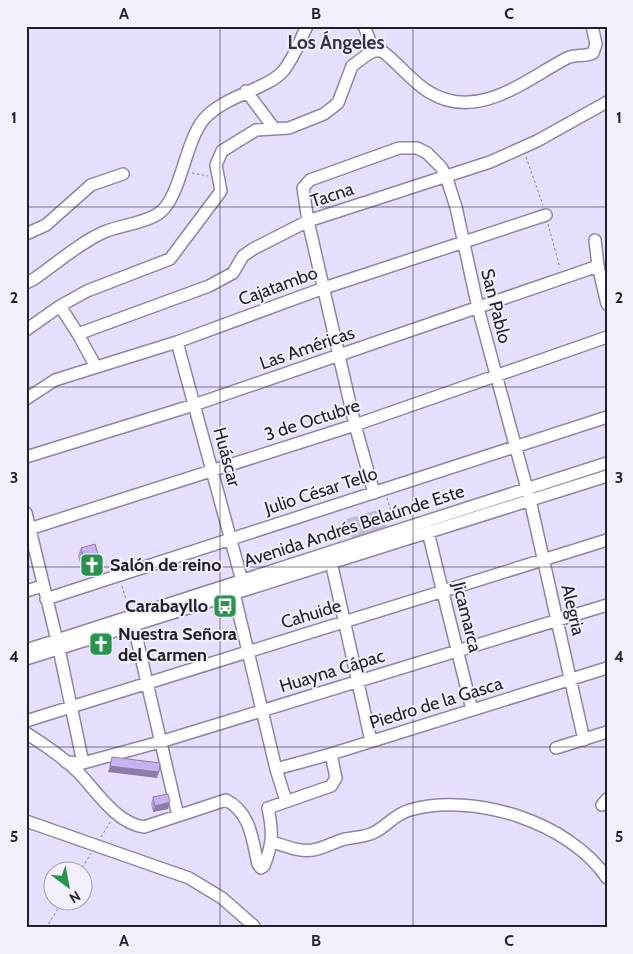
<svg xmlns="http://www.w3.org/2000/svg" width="633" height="954" font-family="Cabin,sans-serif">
<rect width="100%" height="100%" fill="#e8defe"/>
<path fill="#c5b9de" d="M381,509L387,529L352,539L346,519Z"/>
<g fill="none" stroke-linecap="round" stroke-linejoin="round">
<g stroke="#8f85a2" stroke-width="14">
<path id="minor" d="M364,26L374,51
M246,91L274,128
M26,234L46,225L91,185L123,174
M595,240L598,266L607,304
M26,283L34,279C56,264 79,243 104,232C121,225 142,224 158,214C181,199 184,143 204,119C225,95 269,89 284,70C294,58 300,40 307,26
M60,306L78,334L96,367
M26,330L60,306L87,291L170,259L221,191L216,165L222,151L256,130L289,128L324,114L338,103L352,66L368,54L374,51H382C399,64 411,81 429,92C478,122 525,80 567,58C575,54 585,57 593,53L596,44L592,26
M78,334L209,286L233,273L243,256L253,249L308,221L490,162L537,141L607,102
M177,342L242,581
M26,399L55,380L177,342L324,288L546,215
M26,457L194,405L598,266
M374,493L355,425L308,221L303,188L310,180L399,148H417L427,153L441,167L446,176L456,207L478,308L530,500L584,740
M26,513L59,649L83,763
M26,530L355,425L607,337
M428,532L472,710
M330,557L371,741
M26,591L43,586
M234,593L276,769L286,801
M46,599L607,417
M132,618L178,816
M26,650L607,463
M26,659L607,476
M26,721L607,540
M26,733C45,745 64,758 79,773C97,792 116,823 144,827L226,800C251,813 252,839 258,864L261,868L264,866C273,843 273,832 268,808L331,786L336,778L331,754
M556,748L607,732
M66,762L83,763L160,742L607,605
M276,769L331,754L607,668
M602,805L607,799
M26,821L189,878L222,898L254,926
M272,842C286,846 299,852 313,850C324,848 334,842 345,839C355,837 366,837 375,832C388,825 395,814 410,810C474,792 569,822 607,878"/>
</g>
<path stroke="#857e94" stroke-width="1" stroke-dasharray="2.5 2.5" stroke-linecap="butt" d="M526,157L543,205
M192,173L208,176
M548,224L560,268
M387,498L394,521
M122,586L128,606
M101,837L111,821
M80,872L91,853
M46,928L62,902"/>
<use href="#minor" stroke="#fff" stroke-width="11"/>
</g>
<path fill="#ac9ace" d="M81,548L101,565L98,573L84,577L78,556Z
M153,797L168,809L153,812L151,804Z"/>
<path fill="#8c7da8" d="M101,565L98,573L84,577L87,569Z
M110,766L159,772L157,778L108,772Z
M170,802L168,809L153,812L155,806Z"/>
<path fill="#c8b3f0" stroke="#8c7da8" d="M95,544L101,565L87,569L81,548Z
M112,757L160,763L159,772L110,766Z
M168,794L170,802L155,806L153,797Z"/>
<path fill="none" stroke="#221e2a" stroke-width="1" stroke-opacity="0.55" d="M220,26V928M413,26V928M26,207H607M26,387H607M26,567H607M26,747H607"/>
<defs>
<g id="church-square" transform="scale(1.25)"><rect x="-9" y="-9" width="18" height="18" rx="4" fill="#29944c" stroke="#f3effc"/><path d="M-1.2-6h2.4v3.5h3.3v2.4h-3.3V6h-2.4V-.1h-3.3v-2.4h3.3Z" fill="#fff"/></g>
<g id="bus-square" transform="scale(1.25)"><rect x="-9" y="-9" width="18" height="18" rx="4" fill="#29944c" stroke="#f3effc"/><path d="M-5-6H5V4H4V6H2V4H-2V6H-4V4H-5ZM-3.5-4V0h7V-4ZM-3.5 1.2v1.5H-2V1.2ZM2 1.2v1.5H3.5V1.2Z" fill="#fff"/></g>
</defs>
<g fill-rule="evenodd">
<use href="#church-square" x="92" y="565"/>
<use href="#bus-square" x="225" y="606"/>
<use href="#church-square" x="101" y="644"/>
</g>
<g text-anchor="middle" stroke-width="4" stroke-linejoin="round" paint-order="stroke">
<g font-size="18" fill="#221e2a" stroke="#f3effc">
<text transform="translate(332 195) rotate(-18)" y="6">Tacna</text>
<text transform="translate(278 286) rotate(-20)" y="6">Cajatambo</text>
<text transform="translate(496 306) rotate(76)" y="6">San Pablo</text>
<text transform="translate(307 348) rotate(-19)" y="6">Las Américas</text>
<text transform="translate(312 420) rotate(-18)" y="6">3 de Octubre</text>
<text transform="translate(227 457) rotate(75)" y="6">Huáscar</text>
<text transform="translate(321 491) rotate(-18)" y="6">Julio César Tello</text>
<text transform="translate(354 526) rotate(-18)" y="6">Avenida Andrés Belaúnde Este</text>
<text transform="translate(573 610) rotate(77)" y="6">Alegria</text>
<text transform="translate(311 614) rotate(-17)" y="6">Cahuide</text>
<text transform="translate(467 617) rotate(76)" y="6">Jicamarca</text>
<text transform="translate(332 671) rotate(-17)" y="6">Huayna Cápac</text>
<text transform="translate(436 703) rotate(-17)" y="6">Piedro de la Gasca</text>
</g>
<g font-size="18" font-weight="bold" fill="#221e2a" stroke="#f3effc" text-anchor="start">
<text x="110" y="571">Salón de reino</text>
<text x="208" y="612" text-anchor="end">Carabayllo</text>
<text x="118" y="640">Nuestra Señora<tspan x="118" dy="21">del Carmen</tspan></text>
</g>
<g font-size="19" font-weight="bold" fill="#383049" stroke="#f3effc">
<text x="336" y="49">Los Ángeles</text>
</g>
</g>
<rect width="633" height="954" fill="none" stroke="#f3effc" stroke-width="55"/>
<g transform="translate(68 886) rotate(148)"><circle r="24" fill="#f3effc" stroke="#9f9ba8"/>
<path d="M0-4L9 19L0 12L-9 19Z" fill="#29944c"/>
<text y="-8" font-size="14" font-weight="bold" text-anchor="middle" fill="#221e2a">N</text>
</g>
<rect x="28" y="28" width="578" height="898" fill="none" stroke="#221e2a" stroke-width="2"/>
<g font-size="16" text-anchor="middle" font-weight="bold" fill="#221e2a">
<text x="124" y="19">A</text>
<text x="316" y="19">B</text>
<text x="509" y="19">C</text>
<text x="14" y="123">1</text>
<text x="619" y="123">1</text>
<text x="14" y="303">2</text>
<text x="619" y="303">2</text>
<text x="14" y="483">3</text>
<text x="619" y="483">3</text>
<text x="14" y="662">4</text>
<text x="619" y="662">4</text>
<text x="14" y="842">5</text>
<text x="619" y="842">5</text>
<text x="124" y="946">A</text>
<text x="316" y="946">B</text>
<text x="509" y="946">C</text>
</g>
</svg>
